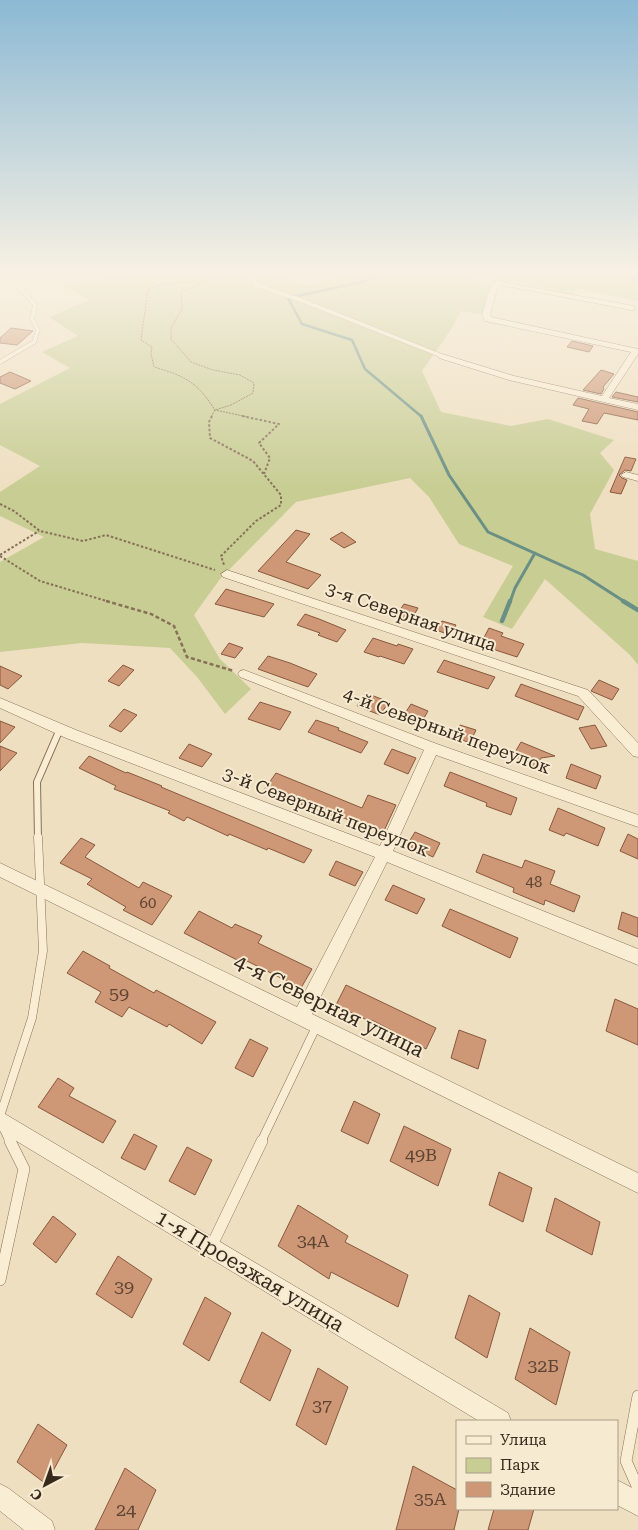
<svg xmlns="http://www.w3.org/2000/svg" width="638" height="1530" font-family="'Roboto Serif',serif">
<rect width="100%" height="100%" fill="#efdfc1"/>
<path fill="#c8cd94" d="M125,272H265L306,286L357,272H443L491,284L483,312L479,314L461,311L452,328L422,371L441,412L511,426L548,419L614,440L600,453L614,470L590,514L595,549L638,561V665L630,655L545,579L512,629L483,617L513,566L459,544L429,497L410,478L296,502L220,579L194,615L220,659L251,689L225,714L197,677L170,648L82,643L0,652V562L44,537L0,516V492L40,466L0,445V404L70,368L42,352L78,336L49,317L90,300L60,284L125,276Z
M491,272H638V301L578,289L571,295L522,283L492,281Z"/>
<g fill="none" stroke-linecap="round" stroke-linejoin="round">
<path stroke="#6a8f85" stroke-width="2.5" d="M384,272L362,282L288,298L302,324L352,340L365,369L422,417
M619,272L638,280"/>
<path stroke="#6a8f85" stroke-width="3" d="M421,416L449,475L488,532L583,575L625,602
M510,602L515,588L535,553"/>
<path stroke="#6a8f85" stroke-width="4.5" d="M623,601L638,610
M502,621L510,601"/>
</g>
<path fill="#ce9776" stroke="#88583d" d="M11,328L33,331L17,345L0,343V338Z
M572,341L593,346L589,352L567,347Z
M601,370L614,374L603,387L604,389L601,394L583,390Z
M10,372L31,381L15,389L0,383V377Z
M616,392L638,397V402L612,397Z
M578,398L638,412V420L604,413L597,424L582,421L589,409L573,405Z
M625,457L636,459L631,471L625,470L619,475L622,478L627,480L621,494L610,492Z
M296,530L310,534L286,562L321,575L308,589L258,571Z
M342,532L356,542L344,548L330,539Z
M226,589L255,598L274,604L264,617L215,604Z
M404,604L418,608L410,622L395,617Z
M305,614L319,619L346,630L337,642L318,635L320,633L297,625Z
M442,621L456,625L450,635L436,630Z
M489,628L503,633L501,636L524,644L517,657L480,645Z
M373,638L397,646L398,644L413,649L404,664L380,656L379,657L364,652Z
M229,643L243,648L235,658L221,654Z
M268,656L290,663L317,674L308,687L258,669Z
M444,660L495,677L488,689L437,672Z
M123,665L134,670L119,686L108,681Z
M0,666L22,676L8,689L0,685Z
M599,680L619,689L612,700L591,691Z
M521,684L584,707L578,720L515,696Z
M366,693L389,702L380,715L357,706Z
M260,702L291,712L280,730L248,719Z
M411,704L428,711L420,725L402,718Z
M124,709L137,715L121,732L109,726Z
M316,720L339,728L338,730L368,742L361,753L308,732Z
M0,721L15,727L0,743Z
M460,725L476,730L470,743L455,737Z
M595,725L607,746L591,749L579,728Z
M521,742L555,756L541,758L536,769L511,759Z
M189,744L212,754L202,767L179,758Z
M0,746L17,753L0,771Z
M392,749L416,758L408,774L384,764Z
M89,756L126,773L127,772L162,786L161,787L312,850L304,863L268,848L267,850L229,834L228,836L187,817L184,821L168,813L170,811L114,789L116,786L79,768Z
M571,764L601,776L596,789L566,778Z
M450,772L517,798L511,815L486,806L487,803L444,786Z
M276,773L362,808L368,795L396,805L383,833L336,815L335,817L264,790Z
M558,808L605,828L598,846L566,833L564,836L549,830Z
M415,832L440,843L433,857L407,845Z
M628,834L638,839V859L620,851Z
M81,838L95,845L85,857L139,888L143,882L172,896L152,925L123,910L126,907L87,884L92,879L60,863Z
M483,854L522,868L525,860L555,871L550,884L580,896L574,912L545,900L544,905L513,892L514,888L476,872Z
M336,861L363,872L355,886L329,875Z
M393,885L425,899L417,914L385,900Z
M450,909L518,938L510,958L442,926Z
M199,911L232,928L235,924L262,936L258,943L312,969L301,988L247,961L245,964L184,933Z
M622,912L638,918V937L618,929Z
M83,951L110,966L109,968L154,993L156,990L216,1022L202,1044L169,1024L167,1027L129,1007L122,1017L95,1002L101,992L67,973Z
M346,985L436,1028L426,1049L372,1020L371,1022L336,1005Z
M615,999L638,1009V1045L606,1031Z
M459,1030L486,1040L478,1069L451,1058Z
M250,1039L268,1048L253,1077L235,1068Z
M58,1078L74,1088L69,1096L116,1121L103,1143L38,1107Z
M354,1101L380,1114L368,1144L341,1131Z
M404,1126L451,1149L438,1186L390,1161Z
M134,1134L157,1146L145,1170L121,1158Z
M187,1147L212,1160L195,1195L169,1181Z
M499,1172L532,1188L523,1222L489,1205Z
M555,1198L600,1222L592,1255L546,1231Z
M298,1205L348,1236L345,1242L408,1275L398,1307L331,1272L329,1279L278,1246Z
M53,1216L76,1234L56,1263L33,1244Z
M118,1256L152,1279L132,1318L96,1294Z
M469,1295L500,1313L487,1358L455,1338Z
M205,1297L231,1313L209,1361L183,1344Z
M530,1328L570,1352L556,1405L515,1379Z
M262,1332L291,1350L270,1401L240,1382Z
M318,1368L348,1387L326,1445L296,1425Z
M38,1424L67,1445L46,1484L17,1462Z
M413,1466L457,1490V1509H459L454,1530H396Z
M125,1468L156,1490L138,1530H95Z
M494,1509H534L528,1530H488Z"/>
<g fill="none" stroke-linecap="round" stroke-linejoin="round">
<g stroke="#887058" stroke-width="4.5">
<path id="lane-far3" d="M251,272L256,285L301,300L442,356
M0,275L22,290L35,305L32,319L38,330L34,342L0,362"/>
</g>
<g stroke="#887058" stroke-width="8">
<path id="lane-far2" d="M38,839L37,782L60,729"/>
</g>
<g stroke="#887058" stroke-width="9">
<path id="lane-far1" d="M0,1116L32,1018L43,951L38,837
M0,1121L10,1142
M261,1142L317,1025"/>
</g>
<g stroke="#887058" stroke-width="12">
<path id="lane" d="M211,1247L262,1141
M0,1280L24,1169L10,1141
M638,1396L626,1461L638,1488"/>
</g>
<g stroke="#887058" stroke-width="1">
<path id="street" d="M0,272H4L0,275Z
M496,281L634,306V310H631L501,285L497,289L490,315L491,317L638,349V354L609,398L638,404V410L509,380L439,358L438,356L442,354L514,376L602,396L631,352L485,321L482,315L490,288Z
M626,472L638,475V481L623,477L621,475Z
M227,570L588,690L638,743V757L633,756L578,696L223,577L221,574Z
M244,670L437,744L638,815V827L436,755L393,851L638,949V965L387,862L312,1014L638,1173V1193L0,877V863L297,1007L375,857L66,738L0,708V698L76,730L380,846L424,750L240,677L238,674L240,671Z
M0,1111L508,1413L511,1421H479L0,1131Z
M617,1480L638,1491V1516L617,1505Z
M0,1484L8,1488L52,1521L55,1530H24L0,1511Z"/>
</g>
<path stroke="#887058" stroke-width="1" stroke-dasharray="2 1" stroke-linecap="butt" d="M202,281L165,284L148,289L141,340L152,347L151,354L154,367C185,376 197,382 215,410L248,417
M211,417L215,410L231,405L253,393L254,383L240,375L213,370L191,362L171,339V328L182,309L181,292L206,281L242,272"/>
<path stroke="#887058" stroke-width="2" stroke-dasharray="2.5 2" stroke-linecap="butt" d="M212,416L209,422L210,438L253,461L281,495V505L256,521L221,556L224,565
M242,416L279,424L259,443L270,458L264,474
M0,504L14,511L40,531L83,541L106,535L215,570
M0,555L39,531
M0,556L40,581L110,602"/>
<path stroke="#887058" stroke-width="2.5" stroke-dasharray="4 2.5" stroke-linecap="butt" d="M106,601L151,614L174,626L187,657L234,671"/>
<use href="#lane-far3" stroke="#f9edd4" stroke-width="4"/>
<use href="#lane-far2" stroke="#f9edd4" stroke-width="6"/>
<use href="#lane-far1" stroke="#f9edd4" stroke-width="8"/>
<use href="#lane" stroke="#f9edd4" stroke-width="11"/>
<use href="#street" fill="#f9edd4" fill-rule="evenodd"/>
</g>
<linearGradient id="sky" x2="0" y2="1"><stop stop-color="#8cb9d4"/><stop offset="0.56" stop-color="#f8f1e3"/><stop offset="1" stop-color="#f8f1e3" stop-opacity="0"/></linearGradient>
<rect width="638" height="487" fill="url(#sky)"/>
<g text-anchor="middle" stroke-width="4" stroke-linejoin="round" paint-order="stroke">
<g font-size="15" fill="#5e4433">
<text x="534" y="887">48</text>
<text x="148" y="908">60</text>
</g>
<g font-size="18" fill="#38291d" stroke="#f6ead0">
<text transform="translate(411 617) rotate(19)" y="6">3-я Северная улица</text>
<text transform="translate(447 731) rotate(20)" y="6">4-й Северный переулок</text>
<text transform="translate(326 812) rotate(21)" y="6">3-й Северный переулок</text>
</g>
<g font-size="18" fill="#5e4433">
<text x="119" y="1000">59</text>
<text x="421" y="1161">49В</text>
<text x="313" y="1247">34А</text>
<text x="124" y="1293">39</text>
<text x="543" y="1372">32Б</text>
<text x="322" y="1412">37</text>
<text x="430" y="1505">35А</text>
<text x="126" y="1516">24</text>
</g>
<g font-size="21" fill="#38291d" stroke="#f6ead0">
<text transform="translate(329 1006) rotate(26)" y="7">4-я Северная улица</text>
<text transform="translate(250 1271) rotate(31)" y="7">1-я Проезжая улица</text>
</g>
</g>
<rect x="456" y="1420" width="162" height="90" fill="#f6ead0" stroke="#aa9d88"/>
<rect x="466" y="1436" width="25" height="8" fill="#f9edd4" stroke="#aa9d88"/>
<text x="500" y="1445" font-size="15" fill="#38291d">Улица</text>
<rect x="466" y="1458" width="25" height="15" fill="#c8cd94" stroke="#aa9d88"/>
<text x="500" y="1470" font-size="15" fill="#38291d">Парк</text>
<rect x="466" y="1482" width="25" height="15" fill="#ce9776" stroke="#aa9d88"/>
<text x="500" y="1495" font-size="15" fill="#38291d">Здание</text>
<g transform="translate(45 1485) rotate(221)" stroke="#f6ead0" stroke-width="4" paint-order="stroke">
<path d="M0-4L9 19L0 12L-9 19Z" fill="#38291d"/>
<text y="-8" font-size="14" font-weight="bold" text-anchor="middle" fill="#38291d">С</text>
</g>
</svg>
